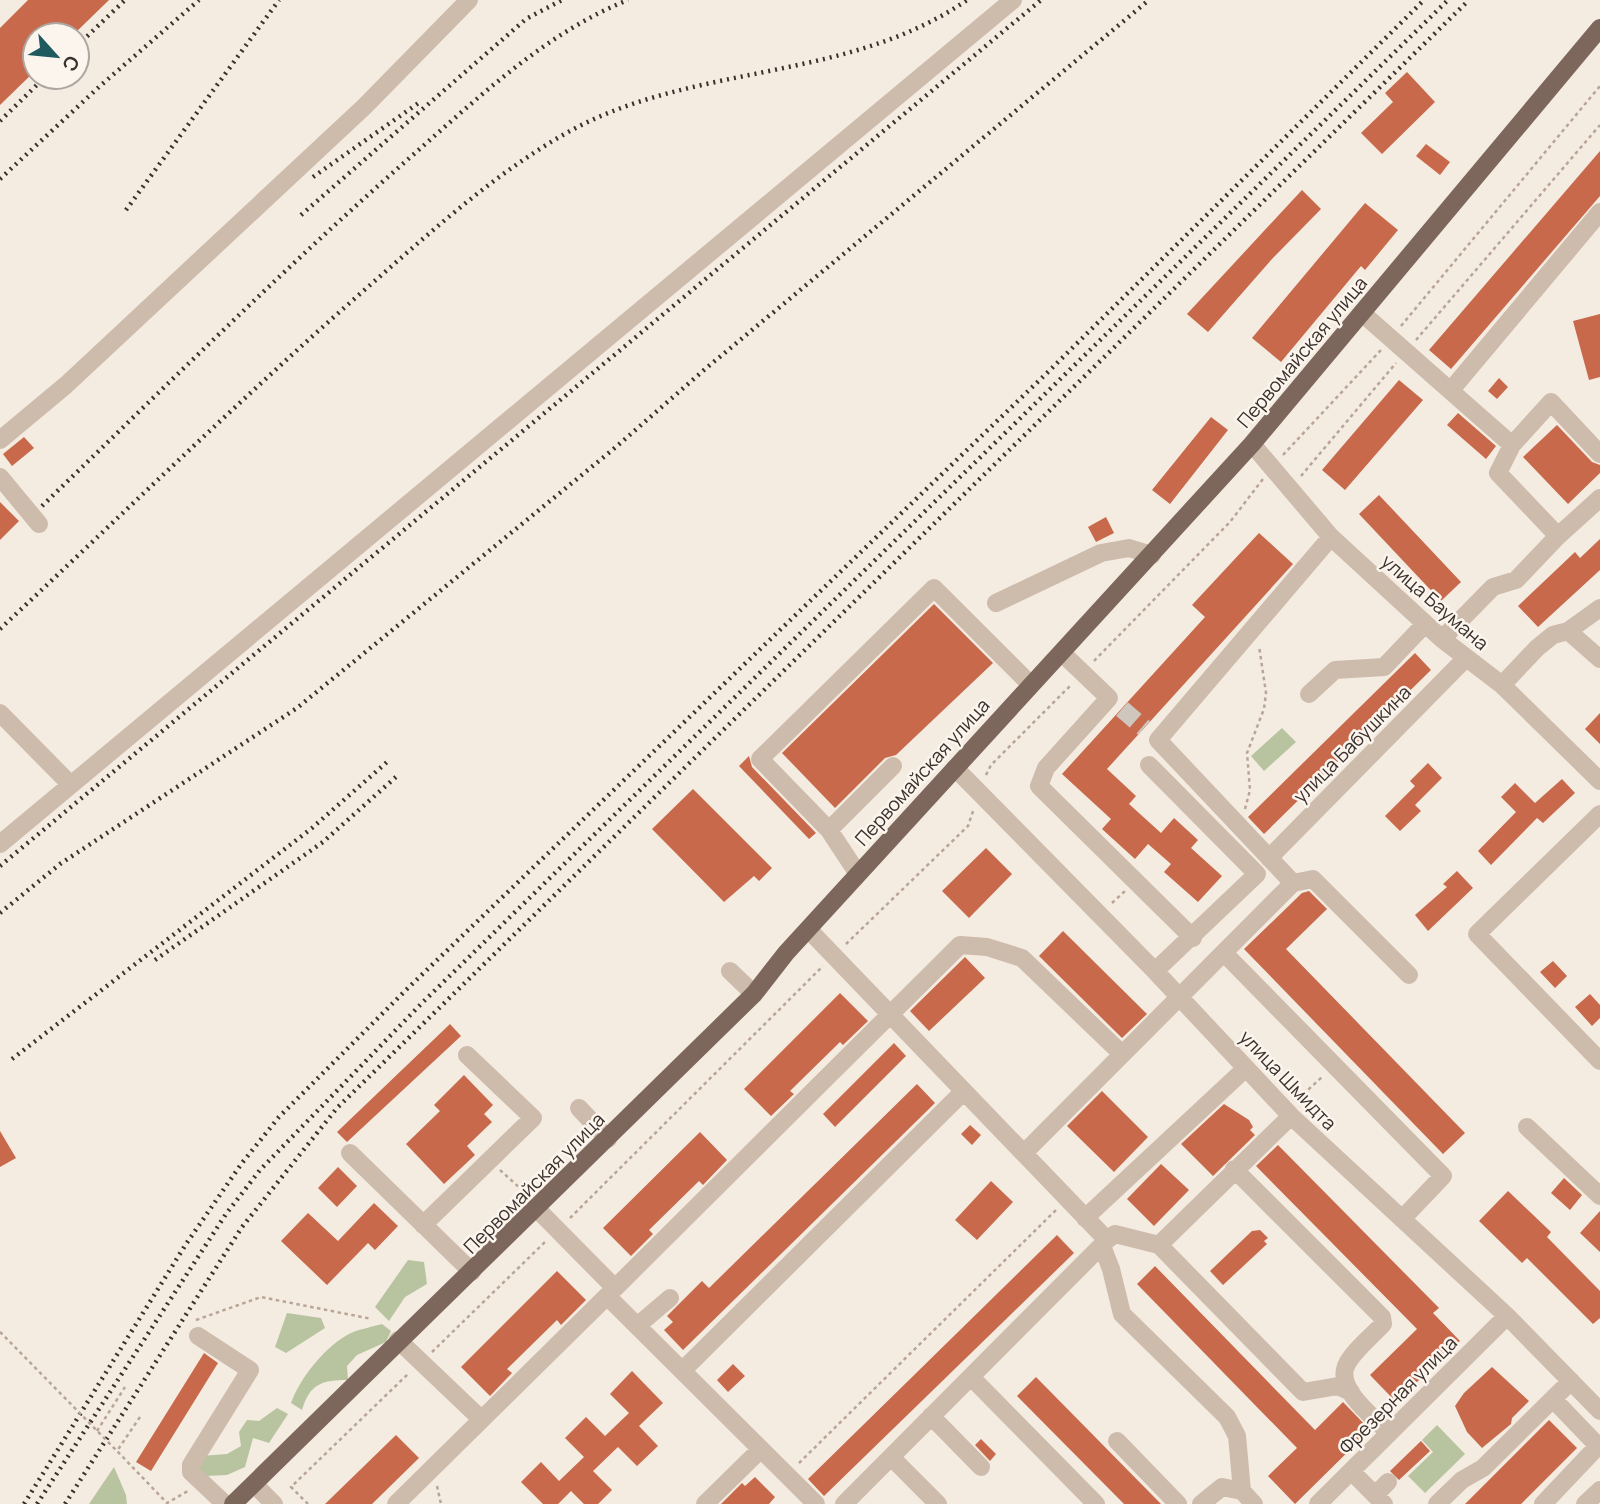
<svg xmlns="http://www.w3.org/2000/svg" width="1600" height="1504" font-family="Manrope,sans-serif">
<rect width="100%" height="100%" fill="#f4ebe1"/>
<path fill="#b8c4a0" d="M1282,728L1296,742L1264,771L1251,756Z
M408,1260L424,1262L427,1284L405,1297L389,1321L375,1307Z
M287,1313L321,1318L325,1328L286,1353L275,1347Z
M382,1324L391,1331L386,1342L357,1355L347,1366L348,1380C323,1380 310,1383 302,1410L291,1403C300,1378 326,1345 351,1333C360,1329 372,1327 382,1324Z
M277,1408L288,1414L269,1443L253,1438L245,1467L227,1475L206,1476L197,1468L201,1456L227,1454L241,1446L239,1432L247,1420L259,1421Z
M1437,1425L1465,1454L1425,1493L1408,1476L1433,1452L1422,1440Z
M114,1467L126,1495L127,1504H89Z"/>
<path fill="#c8694b" d="M28,0H109L73,35H35V71L0,105V28Z
M1407,72L1435,102L1382,154L1361,133L1393,102L1385,93Z
M1426,144L1450,162L1440,175L1416,156Z
M1600,151V196L1451,369L1429,350Z
M1302,190L1321,209L1272,259L1208,332L1187,314Z
M1365,203L1398,230L1365,270L1361,266L1281,362L1252,338Z
M1600,314V377L1589,380L1573,321Z
M1499,378L1508,387L1497,399L1488,391Z
M1399,380L1423,400L1345,490L1322,470Z
M1458,413L1496,446L1486,459L1447,425Z
M1211,417L1228,430L1170,504L1152,490Z
M1557,425L1592,462L1600,465V473L1568,504L1523,457Z
M24,437L34,448L12,466L3,454Z
M1379,495L1461,582L1441,601L1359,514Z
M0,502L19,521L0,540Z
M1106,517L1114,533L1096,542L1088,527Z
M1259,533L1293,564L1107,769L1136,796L1129,804L1161,833L1174,818L1198,840L1191,848L1222,876L1198,902L1164,872L1171,864L1148,844L1135,859L1102,829L1111,819L1062,774L1205,617L1192,605Z
M1600,539V570L1538,627L1518,606L1575,552L1580,558Z
M934,604L993,663L896,755L885,758L835,808L782,753Z
M1415,653L1431,670L1264,834L1248,817Z
M1600,713V744L1585,729Z
M749,756L752,767L816,833L809,839L739,766Z
M1428,763L1442,778L1415,805L1421,811L1400,831L1385,816L1415,786L1410,781Z
M1562,779L1575,793L1543,823L1537,818L1491,865L1478,851L1516,812L1501,797L1515,783L1535,803Z
M693,789L772,868L759,881L754,876L724,902L652,829Z
M986,848L1012,874L969,918L942,891Z
M1457,871L1473,888L1428,931L1415,915L1447,887L1443,884Z
M1309,891L1327,909L1286,949L1465,1133L1443,1154L1244,949L1302,893Z
M1063,931L1147,1014L1122,1038L1039,956Z
M965,957L985,978L929,1031L910,1011Z
M1553,961L1567,976L1555,988L1540,972Z
M840,993L868,1021L843,1045L840,1042L790,1091L794,1094L771,1116L744,1089Z
M1590,994L1600,1005V1018L1592,1026L1575,1007Z
M450,1024L461,1036L347,1142L337,1132Z
M894,1043L906,1056L835,1127L823,1114Z
M464,1075L493,1105L484,1114L492,1122L467,1146L475,1155L444,1184L406,1144L440,1111L434,1105Z
M917,1084L935,1103L683,1350L664,1330L673,1322L667,1316L702,1281L709,1288Z
M1102,1091L1148,1137L1114,1172L1067,1126Z
M1224,1104L1249,1120L1253,1127L1250,1130L1255,1135L1213,1176L1181,1144Z
M970,1125L981,1135L972,1145L961,1134Z
M0,1131L16,1158L0,1167Z
M700,1132L727,1160L703,1185L699,1181L649,1230L653,1234L631,1256L603,1228Z
M1278,1145L1439,1308L1433,1313L1460,1341L1396,1402L1370,1375L1417,1329L1256,1166Z
M1161,1164L1189,1190L1154,1226L1127,1199Z
M338,1167L357,1186L337,1207L318,1188Z
M1564,1178L1582,1195L1570,1210L1551,1193Z
M991,1181L1013,1202L977,1240L955,1220Z
M1508,1191L1551,1232L1547,1237L1600,1291V1318L1593,1324L1527,1258L1522,1263L1479,1221Z
M374,1203L398,1226L375,1250L368,1243L327,1285L281,1241L308,1213L338,1241Z
M1600,1211V1252L1580,1233Z
M1260,1230L1268,1238L1264,1241L1267,1244L1223,1285L1210,1271L1252,1231Z
M1057,1235L1074,1253L824,1496L808,1479Z
M1155,1266L1315,1430L1343,1402L1370,1430L1295,1504L1268,1476L1297,1448L1137,1284Z
M557,1271L586,1300L561,1325L557,1320L507,1369L512,1373L490,1396L461,1367Z
M204,1353L218,1363L151,1471L136,1462Z
M733,1364L745,1376L728,1392L717,1380Z
M1492,1367L1529,1401L1512,1418L1511,1424L1482,1448L1467,1432L1455,1406L1464,1393Z
M632,1371L663,1403L639,1426L658,1446L637,1466L618,1447L593,1471L612,1490L598,1504H584L571,1491L558,1504H543L521,1482L541,1462L559,1481L584,1457L565,1438L586,1417L605,1436L629,1413L610,1394Z
M1036,1377L1161,1504H1124L1017,1396Z
M1549,1420L1577,1448L1521,1504H1465Z
M396,1435L419,1458L372,1504H325Z
M981,1439L996,1454L990,1461L975,1445Z
M1421,1441L1430,1451L1399,1480L1390,1471Z
M755,1477L775,1497L769,1504H721L742,1483L745,1486Z"/>
<g fill="none" stroke-linecap="round" stroke-linejoin="round">
<path stroke="#cfc6bd" stroke-width="18" stroke-dasharray="18 9" stroke-linecap="butt" d="M1122,709L1144,728"/>
<path stroke="#b9a596" stroke-width="2.5" stroke-dasharray="3.5 3.5" stroke-linecap="butt" d="M1401,326L1600,86
M1416,340L1600,125
M1283,455L1381,350
M1301,476L1396,363
M1094,661L1230,522L1263,479
M986,775L991,765L1072,684
M1245,809L1250,790L1247,753L1264,709L1266,693L1259,646
M1112,903L1125,891
M846,944L968,826L973,811
M1298,1099L1322,1077
M500,1170L521,1189
M570,1218L823,966
M196,1320L261,1297L372,1319
M432,1352L545,1242
M140,1417L117,1451L167,1503L188,1491
M97,1431L125,1387
M799,1463L1056,1210
M437,1486L441,1504
M308,1504L291,1487L409,1373"/>
<path stroke="#cdbbac" stroke-width="18" d="M1362,313L1512,445
M1451,390L1600,212
M0,440L66,385L364,107L469,0
M1252,444L1331,537L1442,639L1502,685L1600,781
M1600,454L1551,402L1512,445L1498,473L1558,536L1600,498
M0,477L39,524
M996,603L1101,553L1129,548L1152,555
M1568,631L1600,608
M1442,639L1493,587L1516,580L1558,536
M1062,653L1109,698L1046,768L1039,786L1193,938
M1502,685L1537,648L1553,635L1568,631L1600,659
M1309,694L1335,670L1384,667L1425,624
M0,713L70,784
M1149,765L1257,874L1155,971
M955,768L1155,971L1291,1116L1507,1316L1600,1411
M1600,814L1477,934L1600,1061
M829,830L893,766
M0,844L1013,0
M1269,858L1465,659
M858,874L829,830L760,759L934,588L1030,684
M1293,883L1313,879L1409,975
M809,930L1107,1240L844,1504
M1224,953L1443,1176L1402,1219
M730,971L754,994
M579,1108L608,1139
M1527,1127L1600,1196
M350,1153L472,1272
M1024,1153L1293,883L1158,740L1331,537
M1234,1169L1382,1317L1383,1324C1372,1336 1352,1352 1346,1366C1336,1390 1375,1418 1389,1433
M536,1208L615,1288L607,1296L816,1504
M1085,1218L1246,1068
M423,1225L533,1118L467,1055
M1107,1240L1115,1234L1159,1245L1291,1116
M1159,1245L1303,1392L1338,1386L1351,1392
M1102,1246L1111,1269L1122,1314L1227,1417L1237,1436L1242,1491L1254,1504
M615,1288L960,945L987,947L1022,958L1122,1054
M637,1326L670,1298
M198,1336L250,1370L191,1465V1472L225,1504
M398,1340L481,1419
M682,1371L964,1091
M971,1377L1096,1504
M931,1416L981,1467
M1117,1441L1178,1504
M891,1457L938,1504
M1351,1471L1384,1504
M254,1484L274,1504
M1375,1495L1388,1482
M396,1504L607,1296
M705,1504L761,1449
M1201,1504L1222,1487L1242,1491
M1318,1504L1507,1316
M1437,1504L1462,1480L1483,1468L1571,1381
M1543,1504L1598,1446L1553,1399
M1585,1504L1600,1490"/>
<path stroke="#7d675c" stroke-width="18" d="M233,1504L754,994L786,953L1252,444L1600,28"/>
<path stroke="#3b302b" stroke-width="4.5" stroke-dasharray="2 5" stroke-linecap="butt" d="M77,46L125,0
M0,121L45,77
M313,177L420,102
M0,179L100,86L199,0
M126,210L279,0
M301,215L526,19L562,0
M42,506C165,387 286,266 414,154C479,97 547,32 628,0
M0,629C122,515 242,397 369,286C432,231 496,172 570,131C694,63 848,82 967,0
M0,866L1041,0
M0,913L60,864L297,708L616,447L704,370L1149,0
M155,960L323,842L397,776
M12,1059L312,828L387,762
M24,1504L186,1244L242,1163L279,1117L407,989L1049,371L1424,0
M37,1504L226,1214L260,1170L422,1003L1448,0
M65,1504L242,1227L337,1108L1469,0"/>
<path stroke="#b9a596" stroke-width="2.5" stroke-dasharray="3.5 3.5" stroke-linecap="butt" d="M0,1332L117,1451"/>
</g>
<g text-anchor="middle" stroke-width="5" stroke-linejoin="round" paint-order="stroke">
<g font-size="19" fill="#3b302b" stroke="#fbf5ee">
<text transform="translate(1302 352) rotate(-50)" y="7">Первомайская улица</text>
<text transform="translate(1435 602) rotate(41)" y="7">улица Баумана</text>
<text transform="translate(1352 744) rotate(-45)" y="7">улица Бабушкина</text>
<text transform="translate(922 772) rotate(-48)" y="7">Первомайская улица</text>
<text transform="translate(1288 1080) rotate(46)" y="7">улица Шмидта</text>
<text transform="translate(534 1183) rotate(-45)" y="7">Первомайская улица</text>
<text transform="translate(1398 1395) rotate(-45)" y="7">Фрезерная улица</text>
</g>
</g>
<g transform="translate(56 56) rotate(117)"><circle r="33" fill="#fbf5ee" stroke="#aea6a0" stroke-width="2"/>
<path d="M0-5L12 26L0 18L-12 26Z" fill="#1f5a5e"/>
<text y="-10" font-size="19" font-weight="bold" text-anchor="middle" fill="#3b302b">С</text>
</g>
</svg>
